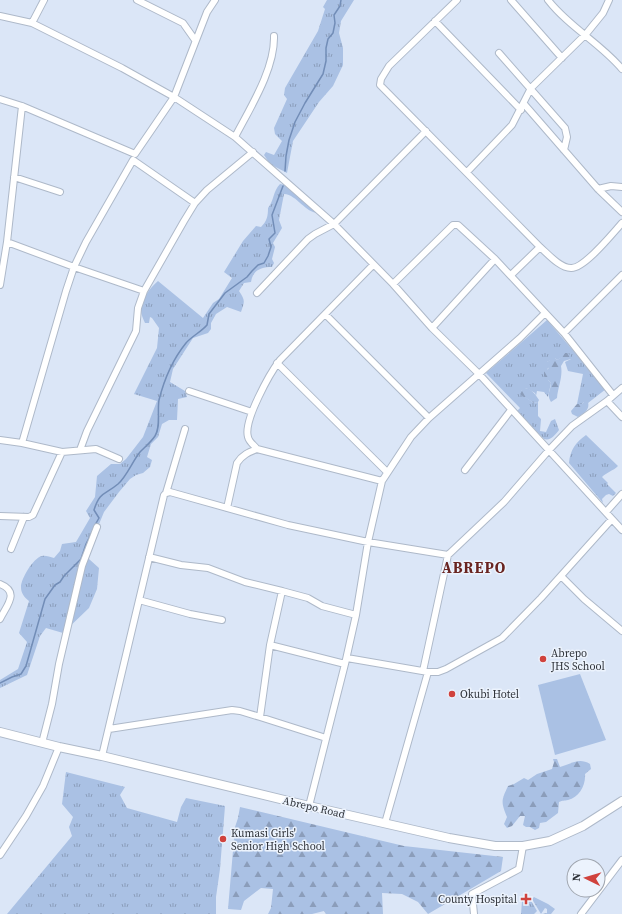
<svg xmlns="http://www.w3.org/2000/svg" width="622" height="914" font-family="'Source Serif 4',serif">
<defs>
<pattern id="grass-tufts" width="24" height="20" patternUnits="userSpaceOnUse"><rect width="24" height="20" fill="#aac1e4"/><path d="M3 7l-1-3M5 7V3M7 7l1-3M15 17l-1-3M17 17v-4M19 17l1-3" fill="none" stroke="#8b9dba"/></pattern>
<pattern id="forest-firs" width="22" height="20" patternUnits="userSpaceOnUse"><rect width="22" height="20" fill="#aac1e4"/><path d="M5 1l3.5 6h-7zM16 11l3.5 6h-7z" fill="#8b9dba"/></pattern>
</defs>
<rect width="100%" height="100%" fill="#dbe6f7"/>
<path fill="url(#grass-tufts)" d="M327,0H354L341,21L339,33L343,48V65L333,86L319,102L293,141L287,173L270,164L264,155L266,152L274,155L282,141L275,134L274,128L287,99L284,95L285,88L318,31L325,9L323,7Z
M280,184L285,185L320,213C305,214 298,195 284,194L279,220L282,228L273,243L275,247L272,259L274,263L272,267C261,267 253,270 251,282L244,283L239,291C245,300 245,301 241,312L227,307L216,314L211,323V329L208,333L193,338L173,369L170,382L185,391L187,397L178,399L177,420H169L162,424L158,437L151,444L147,457L152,460L150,467L143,473L136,475L130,479L119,492L104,512L88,551L89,559L99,568L97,589L89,608L63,633L46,628L40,636L27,675L0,688V680L18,669L27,642L19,633L29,601C24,597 21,593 21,587C21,579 33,558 42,556C45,555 50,557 54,558L60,551L62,544L76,542L90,518L86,511L95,497L97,476L111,464H120L126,459L143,437L157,401L134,394L157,348L159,328L152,318L150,317L149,323H145C143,319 141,314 141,310C142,298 150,288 158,281L203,318L213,303L219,299L232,278L224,272L243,241L256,226L261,227C267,221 268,216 268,208C274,201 273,191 280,184Z
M547,320L606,389L588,403L584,402L582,404H577L583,374L568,371L565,362L571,359L563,357L557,360L555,358L547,362L549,368L547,369L548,380L551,383L548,397L544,392L537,391L536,396L535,393L526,388L521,391L522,395L534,403L538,402V416L541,419L540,431L546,432L551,421L555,419L559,430C555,435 551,441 544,439L517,411L520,408L486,373Z
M586,435L618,466C613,471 607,472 602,477L608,483L607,484L616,493L613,496L609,494L606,495L602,499L603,503L569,463C570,450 576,442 586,435Z
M66,772L125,787L120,795L127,808L177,822L181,807L186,798L225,806L220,869L216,897V914H7L72,836L69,827L73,817L62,804Z
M534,897L548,904L555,909L551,914H542L547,913V909L545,908L541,914L532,899Z
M530,899L537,911L534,914H521L522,901Z"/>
<path fill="url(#forest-firs)" d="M552,353L555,354V358L557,360L562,357L565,353H568L571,357V359L564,361L561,366C563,377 558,387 557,398L551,402C546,394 551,390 551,383L544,376V372L549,368L547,366V362L550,360L549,358V355Z
M524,388C531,388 535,394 539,400L538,402L534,403L521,395V391Z
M584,402H588C590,410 584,413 578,417L572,414L571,411L577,404H582Z
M553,759H557L560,767C571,764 579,757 590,764L591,769L585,774C586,785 579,798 568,800C564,801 563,800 559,802L558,813L546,822L540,823L539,828L535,830L530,827H526L523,825L525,816H520L512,826L507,828L504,824L507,817C501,802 501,801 508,786L514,784L524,778L528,780L537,774L552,769L554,762Z
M240,807L404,846L503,857L501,871L428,914L418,902L402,894L382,893L383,914H326L324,911L312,914H268L271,908L273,889L261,888L244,901L241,910L228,909L235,827L238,818Z"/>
<path fill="#aac1e4" d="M580,674L606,740L555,755L538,685Z"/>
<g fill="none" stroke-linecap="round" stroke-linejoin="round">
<path stroke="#728db7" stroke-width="1.5" d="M285,171L286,156L289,140L295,122L305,103L323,74L326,61V48L328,39L333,33L335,23L334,15L340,6L341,0
M95,525L99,518L94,510C100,491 105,495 118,484C127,476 132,462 140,452C145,447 151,442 155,436C161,427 157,411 159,400C164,380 173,359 186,343C192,336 201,332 207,325L209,314L225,293L247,277L252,271L258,265L264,263L268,256L271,247L269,239L275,233L272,215L283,186
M0,683L12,677L21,674L26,666L45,599L55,585L60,582L64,576L81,559L86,544L92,532"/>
<g stroke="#aeb9c9" stroke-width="8">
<path id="minor" d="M137,0L183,23L195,40
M457,0L389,66L381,79L380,85L540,247C548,254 560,268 571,268C584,269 612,234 622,223
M511,0L562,58
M548,0C569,27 600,43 622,69
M0,16L32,23L122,68L174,97L235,137L334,224L393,284L432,328L479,374L622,530
M435,21L521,110
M32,23L44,0
M499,53L565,128L567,137L564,150
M0,99L22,106L135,154L174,97L207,12L215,0
M524,104L598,189L622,212
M22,106L7,242L74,267L86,242L133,160L195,203
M235,137C250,108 275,69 274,36
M467,172L512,125L531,88L586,34L603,13L609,0
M14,177L60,192
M598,189L611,186L622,187
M495,259L564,333
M373,265L280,360C270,373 243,421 248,437C249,442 254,445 257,449L382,481
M511,275L540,247
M393,284L453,225H458L495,259L432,328
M0,285L7,242
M257,293L308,239L315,234L334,224L426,131
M325,314L429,418
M277,363L387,472
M189,391L252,412
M613,395L564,333L622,275
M607,401L622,417
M0,440L22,443L66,291L74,267L144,291
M22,443L62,452L96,449L119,459
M80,450L87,431L136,331L138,308L144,291L184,221L195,203L207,190L253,152
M465,470L511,410
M166,493L185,429
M227,508L237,463C242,455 249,452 257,449
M606,512L622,494
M0,516L29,517L33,515L62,452
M11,549L24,517
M561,576L584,599L622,631
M0,584C20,592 7,605 0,619
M282,591L308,598L322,606L356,615
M139,600L190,614L222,620
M270,645L345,664
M347,658L428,672H438L446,669L502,638L541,598L612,519
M423,671L448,555
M260,717L326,738
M109,729L232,710L240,711L260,717L270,645L282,591L245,582L208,568L181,565L149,557
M42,743L52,704L59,664L82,566L97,527
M102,756L164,495L166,493L170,492L288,525L368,542L448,555L504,502L549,450L572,426L607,401L622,388
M309,806L345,664L356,615L368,542L382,481L411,437L429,418L520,338L545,313
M385,823L428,672
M0,855L26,816L43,786L59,747
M474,914L472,894L519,869L523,846
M581,914L622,860"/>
</g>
<g stroke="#aeb9c9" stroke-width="10">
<path id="major" d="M0,732L59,747L102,756L309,806L449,838L495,846H523L550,841L583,826L622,801"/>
</g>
<use href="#minor" stroke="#fff" stroke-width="6"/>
<use href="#major" stroke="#fff" stroke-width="8"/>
</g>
<g fill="#d0423d" stroke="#ecf3fd" stroke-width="1.5">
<circle cx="543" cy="659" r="4"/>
<circle cx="452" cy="694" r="4"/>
<circle cx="223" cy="839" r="4"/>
<path d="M524 893h4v4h4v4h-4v4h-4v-4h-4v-4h4z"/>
</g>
<g text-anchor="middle" stroke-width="3" stroke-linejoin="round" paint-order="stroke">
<g font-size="11" fill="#2f333a" stroke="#ecf3fd" text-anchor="start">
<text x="551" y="657">Abrepo<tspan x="551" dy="13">JHS School</tspan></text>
<text x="460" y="698">Okubi Hotel</text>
<text x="231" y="837">Kumasi Girls'<tspan x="231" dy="13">Senior High School</tspan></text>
<text x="517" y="903" text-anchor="end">County Hospital</text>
</g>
<g font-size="11" fill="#2f333a" stroke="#ecf3fd">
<text transform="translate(314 807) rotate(13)" y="4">Abrepo Road</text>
</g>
<g font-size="15" font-weight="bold" letter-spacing="1" fill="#692420" stroke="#ecf3fd">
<text x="474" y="573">ABREPO</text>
</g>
</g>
<g transform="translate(586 878) rotate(275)"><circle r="19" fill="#ecf3fd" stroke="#a0a6af"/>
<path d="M0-3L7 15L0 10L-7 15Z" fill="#d0423d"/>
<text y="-6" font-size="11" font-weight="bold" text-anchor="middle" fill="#2f333a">N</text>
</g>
</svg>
